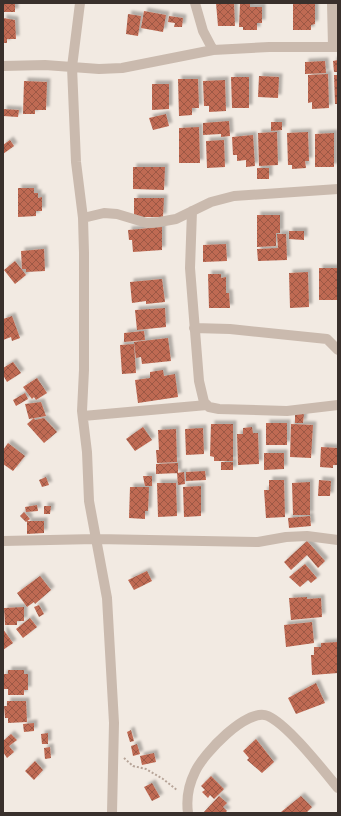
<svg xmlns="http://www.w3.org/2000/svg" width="341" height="816" font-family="'Titillium Web',sans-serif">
<defs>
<pattern id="building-cross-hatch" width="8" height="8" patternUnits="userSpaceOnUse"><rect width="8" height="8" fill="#bf6a53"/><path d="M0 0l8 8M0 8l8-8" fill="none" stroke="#9c5845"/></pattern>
<filter id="shadow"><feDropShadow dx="3.5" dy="-3.5" stdDeviation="1" flood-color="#0004"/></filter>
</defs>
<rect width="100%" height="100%" fill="#f2eae2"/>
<path fill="url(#building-cross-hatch)" filter="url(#shadow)" d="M3,3H15V12H3Z
M216,3H234L235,26H218Z
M240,3H250V7H262V23H257V30H243V27H239Z
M293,4H315V24L311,25V30H293Z
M144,11L166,15L163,32L141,28Z
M128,14L141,16L138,36L126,34Z
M169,16L183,18L182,27H174L175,23L168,22Z
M3,18L15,20L16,39H7V43H3Z
M338,60V72H334L333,61Z
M325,61L326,73L305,74V62Z
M328,74L329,108L312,109V102L308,103V75Z
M334,75H338V104H335Z
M259,76L279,77L278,98L258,97Z
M231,77H249V108H232Z
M178,79H198L199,108H192V115L179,116Z
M225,80L226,111L209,112V106H204L203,81Z
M24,81L47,82L46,110H35V114H23Z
M152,84H169V109L152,110Z
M3,109L19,110L18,117L3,116Z
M166,114L169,126L153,130L149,118Z
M229,121L230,136L221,137V134L203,135V123Z
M271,122H282V130L271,131Z
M199,127L200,163H179V128Z
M277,132L278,165L259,166L258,133Z
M308,132L309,161H305L306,168L292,169V165H288L287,133Z
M334,133V167H315V134Z
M253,135L255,166L246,167V160L237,161V155H233L232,137Z
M10,140L14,146L3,154V145Z
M224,140L225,167L207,168L206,141Z
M133,167H165L164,190L133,189Z
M257,168H269V179H257Z
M18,188H34V193H38V198L42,197V211H36V216L18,217Z
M134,198H164L163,217H134Z
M257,215H280V233H276V246L257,247Z
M162,227V250L133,252L132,240H129L128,230Z
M289,231H304V240L289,239Z
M277,234H286L287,260L258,261L257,249L278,248Z
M226,244L227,261L203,262V245Z
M44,249L45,271L26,272V269H22L21,251Z
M15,261L26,275L15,284L4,270Z
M319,268H338V300H319Z
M308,272L309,307L290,308L289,273Z
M208,274H221V278L226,277V293H229L230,308H209Z
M162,279L165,302L146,304V301L132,303L130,282Z
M165,308L166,327L137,330L135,310Z
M12,316L20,338L12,341L11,337L3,340V319Z
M144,331L145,340L124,342V333Z
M168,338L171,361L142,364L141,357L136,358L134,342Z
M134,344L136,373L122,374L120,345Z
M13,362L21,373L7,382L3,375V368Z
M163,370L164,376L175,374L178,397L138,403L135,380L150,378V372Z
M37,378L47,393L36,400L34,397L32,399L23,387Z
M25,393L28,399L16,406L13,400Z
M41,402L46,416L29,419L25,404Z
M295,413H304L303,423H295Z
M34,418L35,420L44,418L57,432L44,443L27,424Z
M266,423H287V445H266Z
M211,424H233V461H214V457L210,456Z
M291,424L313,425L311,458L290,457Z
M143,427L152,440L135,451L126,439Z
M252,427L253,433H258L259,464L238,465L237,434H243V428Z
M203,428L204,454L186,455L185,429Z
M176,429L177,462L157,463L156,450H159L158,430Z
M8,443L25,456L13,471L3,464V450Z
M321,447L338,448L337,465H333V468L320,467Z
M264,453H284V469L264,470Z
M221,462H233V470H221Z
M178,463V473L156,474V464Z
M205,471L206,480L186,481V472Z
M184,472L185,484L178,485L177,473Z
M143,476H152V486H145Z
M46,477L49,485L42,487L39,480Z
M269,480H284L285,517L266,518L264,490H269Z
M319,480L331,481L330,496H318Z
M310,482V515H293L292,483Z
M157,483H176L177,516L158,517Z
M201,486V516L184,517L183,487Z
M130,487H149L148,511H145V519L129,518Z
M37,505L38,511L26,512L25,507Z
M44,506H51L50,514H44Z
M24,512L30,519L26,522L20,516Z
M310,516L311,526L289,528L288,518Z
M27,521H44V533L27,534Z
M307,541L325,561L318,568L307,555L291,570L284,562Z
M305,564L317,578L311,583L308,580L300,587L289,577Z
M147,571L152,581L134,590L128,580Z
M40,576L51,590L35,604L34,602L27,607L17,593Z
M307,597V599L321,598L322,617L291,620L289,598Z
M39,605L44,614L39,617L34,607Z
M24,607V621H17V625H5L4,608Z
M30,618L37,627L23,638L16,629Z
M312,622L314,643L286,647L284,625Z
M3,629L13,643L3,650Z
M338,642V673L312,675L311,655H314V647H321V643Z
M8,670H24V674H28V690H24V695H8V689H3V674H8Z
M316,683L325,703L296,714L288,698Z
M7,701H26L27,722L8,723V718H5L4,706H7Z
M34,723V731L24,732L23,724Z
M131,730L134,741L130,742L127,732Z
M48,733V744H42L41,734Z
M11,734L17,740L9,746L14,752L7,758L3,752V741Z
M256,739L274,762L262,773L247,760L249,758L243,751Z
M137,744L140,754L133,756L131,746Z
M50,747L51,758L45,759L44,748Z
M154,753L156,762L142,765L140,756Z
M35,761L43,770L34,780L25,771Z
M211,776L224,789L214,799L210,795L208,798L202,792L205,790L201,786Z
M152,783L160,797L152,801L144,787Z
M219,796L227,803L223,807L227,811L225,813H203Z
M301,796L312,807L306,813L281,812Z"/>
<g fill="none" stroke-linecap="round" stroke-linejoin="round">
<path stroke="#b6a498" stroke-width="2" stroke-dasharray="2 2" stroke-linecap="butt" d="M124,758L133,766L146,769L163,779L177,790"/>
<path stroke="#cabaae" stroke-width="10" d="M80,3L72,67L76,162L83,218L84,253V370L82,411L87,452L89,501L107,598L114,723L112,813
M195,3L203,31L213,50L269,47H338
M332,3L333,47
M3,66L45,65L99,69L122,68L213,50
M192,211L190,268L199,381L204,402L209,407L219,409L287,411L338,405
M83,218L104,213L117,214L147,223L159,222L176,219L211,202L234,196L338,189
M194,328L230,329L327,339L338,350
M83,416L207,405
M3,541L96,539L258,542L286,537L307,536L338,540
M188,813C186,798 188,786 195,772C203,754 247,707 268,716C288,725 323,770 338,788"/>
</g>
<rect width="341" height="816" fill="none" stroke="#39302c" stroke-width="8"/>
</svg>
